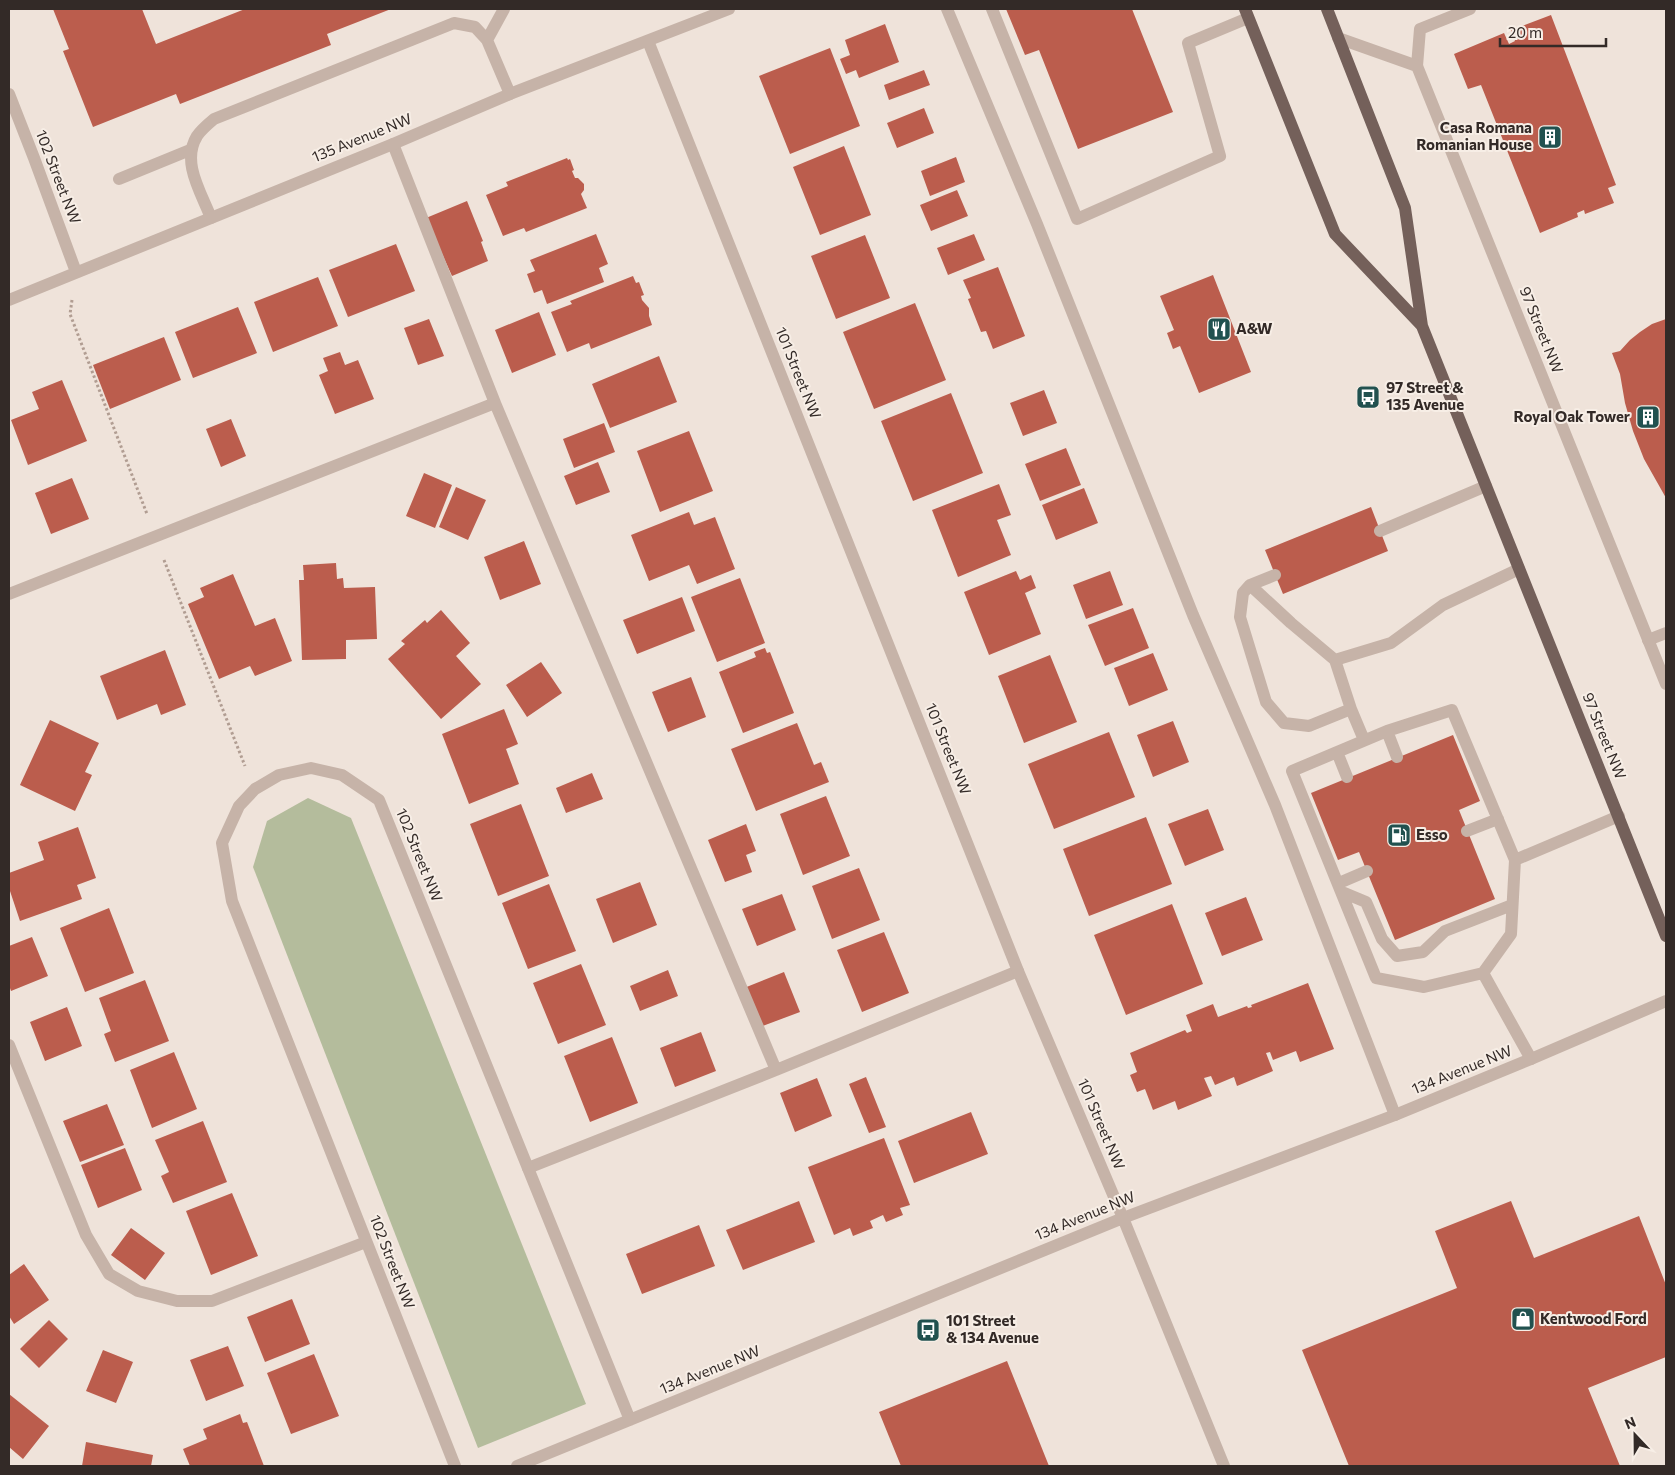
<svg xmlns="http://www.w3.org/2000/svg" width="1675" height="1475" font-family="Commissioner,sans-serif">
<rect width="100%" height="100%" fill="#efe3da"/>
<path fill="#b4bc9c" d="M308,798L351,818L586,1404L478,1448L253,867L267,821Z"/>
<path fill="#bb5d4d" d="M53,9H142L156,44L245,9H391L327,34L331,45L180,104L176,94L93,127L63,51L69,49Z
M1006,9H1132L1173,112L1078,149L1039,50L1025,55Z
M1551,15L1616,185L1608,188L1614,203L1585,214L1584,210L1577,213L1578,217L1540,233L1481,85L1468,89L1454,54L1504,33L1509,44L1515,41L1511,30Z
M885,24L899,62L859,78L856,70L846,74L840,59L850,55L845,40Z
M830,48L860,126L790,154L759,76Z
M924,70L930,85L889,100L884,85Z
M924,108L934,133L897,148L887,123Z
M844,146L871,215L820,235L793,167Z
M956,157L965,182L930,196L921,171Z
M567,158L568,160L570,159L574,170L572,171L575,178H578L584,184V190L581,194L587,208L526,232L524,228L503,236L486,195L508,186L506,182Z
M957,190L968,216L931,231L920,205Z
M467,201L483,241L481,242L488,261L452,276L426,218Z
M596,234L608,264L599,268L604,282L547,304L542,290L534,293L527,274L535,271L530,260Z
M974,234L985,260L948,275L937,248Z
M865,235L890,298L836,319L811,256Z
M396,244L415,291L348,317L329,270Z
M998,267L1025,336L993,349L986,331L981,332L968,299L971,298L963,280Z
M1213,275L1251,372L1199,393L1180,346L1173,349L1167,333L1174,330L1160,296Z
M633,276L636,283L639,282L644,295L641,296L642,300L649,308V316L652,325L591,349L589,343L567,352L551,312L572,304L570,301Z
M318,277L338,326L273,352L254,302Z
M915,303L946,380L874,409L843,332Z
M238,307L257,353L193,378L175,332Z
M539,312L556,355L512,373L495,330Z
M429,319L444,356L418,365L404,328Z
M1666,319V498L1644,459L1633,431L1625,403L1620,374L1612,353L1620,351L1630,340L1640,332L1652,324Z
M164,337L181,380L110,409L93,365Z
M340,352L345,365L358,360L374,399L335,414L319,375L328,371L323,358Z
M659,356L677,402L610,428L592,384Z
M62,380L87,441L28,465L11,420L39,409L32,392Z
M1044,390L1057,423L1023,436L1010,403Z
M951,393L983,473L913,501L881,421Z
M231,419L246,456L221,467L206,429Z
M604,423L615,452L574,468L563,439Z
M689,431L713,491L660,512L637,451Z
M1066,448L1081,485L1040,501L1025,464Z
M598,462L610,492L576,505L564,476Z
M424,473L452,485L435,528L406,516Z
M72,478L89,519L51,534L35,493Z
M999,484L1011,515L997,520L1011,555L958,577L932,510Z
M456,487L486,500L468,540L439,527Z
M1084,488L1098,523L1056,540L1042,505Z
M1371,507L1388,551L1283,594L1265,550Z
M689,512L694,525L715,517L735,569L697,584L689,565L649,581L631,535Z
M524,541L541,584L500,600L484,557Z
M336,563L337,579L343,578L344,588L375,587L377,639L346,640V659L302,660L299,580H304L303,565Z
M1016,571L1020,580L1031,575L1036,588L1025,593L1041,634L989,655L964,592Z
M1110,571L1123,605L1086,619L1073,585Z
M233,574L255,626L275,618L292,661L255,676L250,666L219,679L188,604L204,597L200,588Z
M740,578L765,643L717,662L691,597Z
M682,597L695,631L637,654L623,620Z
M1133,608L1149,648L1105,666L1088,625Z
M441,610L470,643L456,656L481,684L441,719L388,659L405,644L401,641L425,620L427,623Z
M765,648L767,653L770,652L794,713L743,733L719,672L756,657L754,652Z
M165,650L186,705L161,715L157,704L117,720L100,676Z
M1153,653L1168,690L1129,706L1114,668Z
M1050,655L1077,722L1024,743L998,676Z
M541,662L562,693L527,717L506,685Z
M691,677L706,717L668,732L652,692Z
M504,709L518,744L506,749L519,784L469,804L442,734Z
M50,720L99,743L85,772L92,775L75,811L20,785Z
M1173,721L1189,762L1153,777L1137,735Z
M797,723L814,765L821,762L829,782L756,811L731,749Z
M1109,732L1135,797L1054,829L1028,764Z
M1453,735L1480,801L1459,810L1495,899L1395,940L1359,852L1338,860L1311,793Z
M592,773L603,799L566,813L556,788Z
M826,796L850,856L803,875L780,814Z
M521,804L549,876L498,896L470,824Z
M1208,809L1224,850L1185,866L1168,824Z
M1146,817L1172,884L1089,916L1063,849Z
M746,824L756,851L746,855L752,872L725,882L708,840Z
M78,827L96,878L77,885L82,899L20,921L9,888V873L44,860L38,842Z
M859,868L880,920L832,939L812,886Z
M640,882L657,925L613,943L596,899Z
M549,884L576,951L528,969L502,903Z
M782,894L796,930L757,946L742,909Z
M1246,897L1263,940L1222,956L1205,913Z
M1172,904L1203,984L1126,1015L1094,935Z
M109,908L134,973L85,992L60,928Z
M884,932L909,993L862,1012L837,950Z
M32,937L48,976L11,991L9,985V946Z
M581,964L606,1025L558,1044L533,983Z
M668,970L678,996L640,1011L630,986Z
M784,972L800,1012L760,1027L744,988Z
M145,980L169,1041L115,1062L104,1034L111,1031L99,998Z
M1308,983L1334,1049L1300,1062L1296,1051L1273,1060L1270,1052L1266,1053L1273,1071L1237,1086L1234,1077L1215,1085L1211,1076L1204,1078L1212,1096L1178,1110L1175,1101L1153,1110L1145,1089L1137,1092L1130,1075L1137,1072L1130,1053L1185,1030L1187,1033L1192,1031L1186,1015L1213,1004L1218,1017L1247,1006L1248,1008L1252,1007L1251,1005Z
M67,1007L82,1046L45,1061L30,1022Z
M701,1032L716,1071L675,1087L660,1048Z
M612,1037L638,1103L590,1122L564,1056Z
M174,1052L197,1109L152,1128L130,1070Z
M866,1077L886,1127L869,1133L849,1084Z
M817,1078L832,1116L795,1132L780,1093Z
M107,1104L124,1145L80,1162L63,1121Z
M971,1112L988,1154L914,1183L898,1141Z
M203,1121L227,1182L173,1203L161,1176L169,1172L155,1140Z
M884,1138L910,1205L900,1208L903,1215L886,1222L883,1215L870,1221L873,1228L853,1236L850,1228L834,1235L808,1167Z
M125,1148L142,1190L98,1208L81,1165Z
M232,1193L258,1256L211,1275L186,1211Z
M799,1201L815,1242L743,1270L726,1230Z
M1511,1201L1534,1258L1639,1216L1666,1285V1357L1588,1388L1620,1466H1349L1302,1350L1457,1288L1435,1231Z
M699,1225L715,1266L642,1294L626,1254Z
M131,1228L165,1253L145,1280L111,1255Z
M24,1264L49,1300L14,1324L9,1316V1275Z
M292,1299L310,1344L265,1362L247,1317Z
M49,1320L68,1339L39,1368L20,1349Z
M228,1346L244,1386L206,1401L190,1360Z
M103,1350L133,1362L116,1403L86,1391Z
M314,1354L339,1416L291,1434L267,1373Z
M1007,1361L1049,1466H901L879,1412Z
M9,1394L49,1426L23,1459L9,1447Z
M240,1414L243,1423L247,1422L264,1466H190L183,1449L207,1439L203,1429Z
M86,1442L153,1455L151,1466H82Z"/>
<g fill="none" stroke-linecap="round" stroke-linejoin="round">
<path stroke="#b19d92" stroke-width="3" stroke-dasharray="2.5 2.5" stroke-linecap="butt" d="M72,300L70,314L147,514
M164,560L245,766"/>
<path stroke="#c6b3a8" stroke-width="12" d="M947,9L1037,224L1193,615L1275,805L1395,1115
M992,9L1077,219L1220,156L1188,43L1248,18
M487,40L504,9
M1417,66L1420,29L1470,9
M393,144L495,403L776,1070
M119,179L190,150
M211,218C201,192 181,162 197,136C201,130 208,124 214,119L454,23L475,27L487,40L510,94
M1380,531L1486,486
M1275,575L1250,585L1243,593L1240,617L1266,702L1284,723L1309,726L1351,709
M1250,585L1291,623L1335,660
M9,594L495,403
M1648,640L1666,633
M1387,731L1397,757
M1364,740L1351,709L1335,660L1391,643L1443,605L1519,569
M1337,752L1347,777
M1467,831L1498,819
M1515,860L1619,816
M1339,883L1367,871
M1342,892L1366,902L1382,939L1397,956L1423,952L1445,931L1512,905
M1483,973L1424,987L1376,978L1292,771L1387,731L1452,710L1515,860L1511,934L1483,973L1531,1059
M9,1045L86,1235L109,1274L138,1291L177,1301H212L366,1242
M528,1168L776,1070L1018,971"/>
<path stroke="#c6b3a8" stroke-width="12" d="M1338,38L1417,66L1666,684
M648,41L1018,971L1123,1218L1224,1466
M455,1466L232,901L222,843L239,806L255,789L279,775L311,768L342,775L379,800L630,1420
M517,1466L1123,1218L1395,1115L1531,1059L1666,1001"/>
<path stroke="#c6b3a8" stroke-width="12" d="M9,94L34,158L76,272
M9,300L393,144L510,94L729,9"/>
<path stroke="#74605a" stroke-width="12" d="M1245,9L1335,234L1422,326
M1327,9L1405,208L1422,326L1666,936"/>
</g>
<defs>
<g id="building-square" transform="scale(1.25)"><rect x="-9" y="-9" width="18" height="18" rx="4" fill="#21514f" stroke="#f7eee6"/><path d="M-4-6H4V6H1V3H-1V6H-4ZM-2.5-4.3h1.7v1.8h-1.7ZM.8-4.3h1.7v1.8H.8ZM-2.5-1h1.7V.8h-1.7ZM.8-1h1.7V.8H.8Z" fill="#fff"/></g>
<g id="restaurant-square" transform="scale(1.25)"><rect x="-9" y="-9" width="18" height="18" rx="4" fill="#21514f" stroke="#f7eee6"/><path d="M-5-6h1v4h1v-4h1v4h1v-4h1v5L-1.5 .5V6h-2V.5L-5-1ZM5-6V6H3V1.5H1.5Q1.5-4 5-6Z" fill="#fff"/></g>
<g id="bus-square" transform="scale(1.25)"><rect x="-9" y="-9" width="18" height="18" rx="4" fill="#21514f" stroke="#f7eee6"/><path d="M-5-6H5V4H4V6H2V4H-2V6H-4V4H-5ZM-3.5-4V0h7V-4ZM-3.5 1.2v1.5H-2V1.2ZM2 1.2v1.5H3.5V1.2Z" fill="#fff"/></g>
<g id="fuel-square" transform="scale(1.25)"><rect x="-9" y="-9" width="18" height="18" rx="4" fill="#21514f" stroke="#f7eee6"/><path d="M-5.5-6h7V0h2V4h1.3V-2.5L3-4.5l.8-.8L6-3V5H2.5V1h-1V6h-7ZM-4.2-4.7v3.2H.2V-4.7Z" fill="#fff"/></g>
<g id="shop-square" transform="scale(1.25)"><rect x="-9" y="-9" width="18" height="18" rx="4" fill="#21514f" stroke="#f7eee6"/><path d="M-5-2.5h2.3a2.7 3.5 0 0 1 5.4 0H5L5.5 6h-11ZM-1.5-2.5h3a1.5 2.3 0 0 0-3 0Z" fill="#fff"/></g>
</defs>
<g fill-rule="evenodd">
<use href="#building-square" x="1550" y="137"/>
<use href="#restaurant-square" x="1219" y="329"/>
<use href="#bus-square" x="1368" y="397"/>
<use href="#building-square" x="1648" y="417"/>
<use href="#fuel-square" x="1399" y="835"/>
<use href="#shop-square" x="1523" y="1319"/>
<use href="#bus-square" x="928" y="1330"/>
</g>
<g text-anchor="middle" stroke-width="4" stroke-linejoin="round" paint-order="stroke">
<g font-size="15" font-weight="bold" fill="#332a27" stroke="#f7eee6" text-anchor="start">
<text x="1532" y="133" text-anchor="end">Casa Romana<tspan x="1532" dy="17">Romanian House</tspan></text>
<text x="1236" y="334">A&amp;W</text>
<text x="1386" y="393">97 Street &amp;<tspan x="1386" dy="17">135 Avenue</tspan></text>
<text x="1630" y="422" text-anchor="end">Royal Oak Tower</text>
<text x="1416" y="840">Esso</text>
<text x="1540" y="1324">Kentwood Ford</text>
<text x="946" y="1326">101 Street<tspan x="946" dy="17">&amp; 134 Avenue</tspan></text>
</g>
<g font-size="15" fill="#332a27" stroke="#f7eee6">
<text transform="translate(362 138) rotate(-22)" y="5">135 Avenue NW</text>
<text transform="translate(58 177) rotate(69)" y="5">102 Street NW</text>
<text transform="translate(1541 330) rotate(68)" y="5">97 Street NW</text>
<text transform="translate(798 373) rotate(68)" y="5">101 Street NW</text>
<text transform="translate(1604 736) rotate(68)" y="5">97 Street NW</text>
<text transform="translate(948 749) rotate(68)" y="5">101 Street NW</text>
<text transform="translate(419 855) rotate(68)" y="5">102 Street NW</text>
<text transform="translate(1462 1070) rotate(-22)" y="5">134 Avenue NW</text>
<text transform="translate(1101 1124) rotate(67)" y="5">101 Street NW</text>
<text transform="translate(1085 1216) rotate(-22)" y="5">134 Avenue NW</text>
<text transform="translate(392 1262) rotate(69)" y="5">102 Street NW</text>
<text transform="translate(710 1370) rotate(-22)" y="5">134 Avenue NW</text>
</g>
</g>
<rect width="1675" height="1475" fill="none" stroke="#332a27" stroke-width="20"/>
<g transform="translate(1635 1435) rotate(338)" stroke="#f7eee6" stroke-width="4" paint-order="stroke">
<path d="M0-4L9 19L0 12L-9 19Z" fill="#332a27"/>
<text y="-8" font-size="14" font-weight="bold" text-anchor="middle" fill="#332a27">N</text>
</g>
<path d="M1500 38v8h106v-8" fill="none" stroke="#332a27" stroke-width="2.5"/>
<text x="1508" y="38" font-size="15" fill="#332a27" stroke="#f7eee6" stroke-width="4" paint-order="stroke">20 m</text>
</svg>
